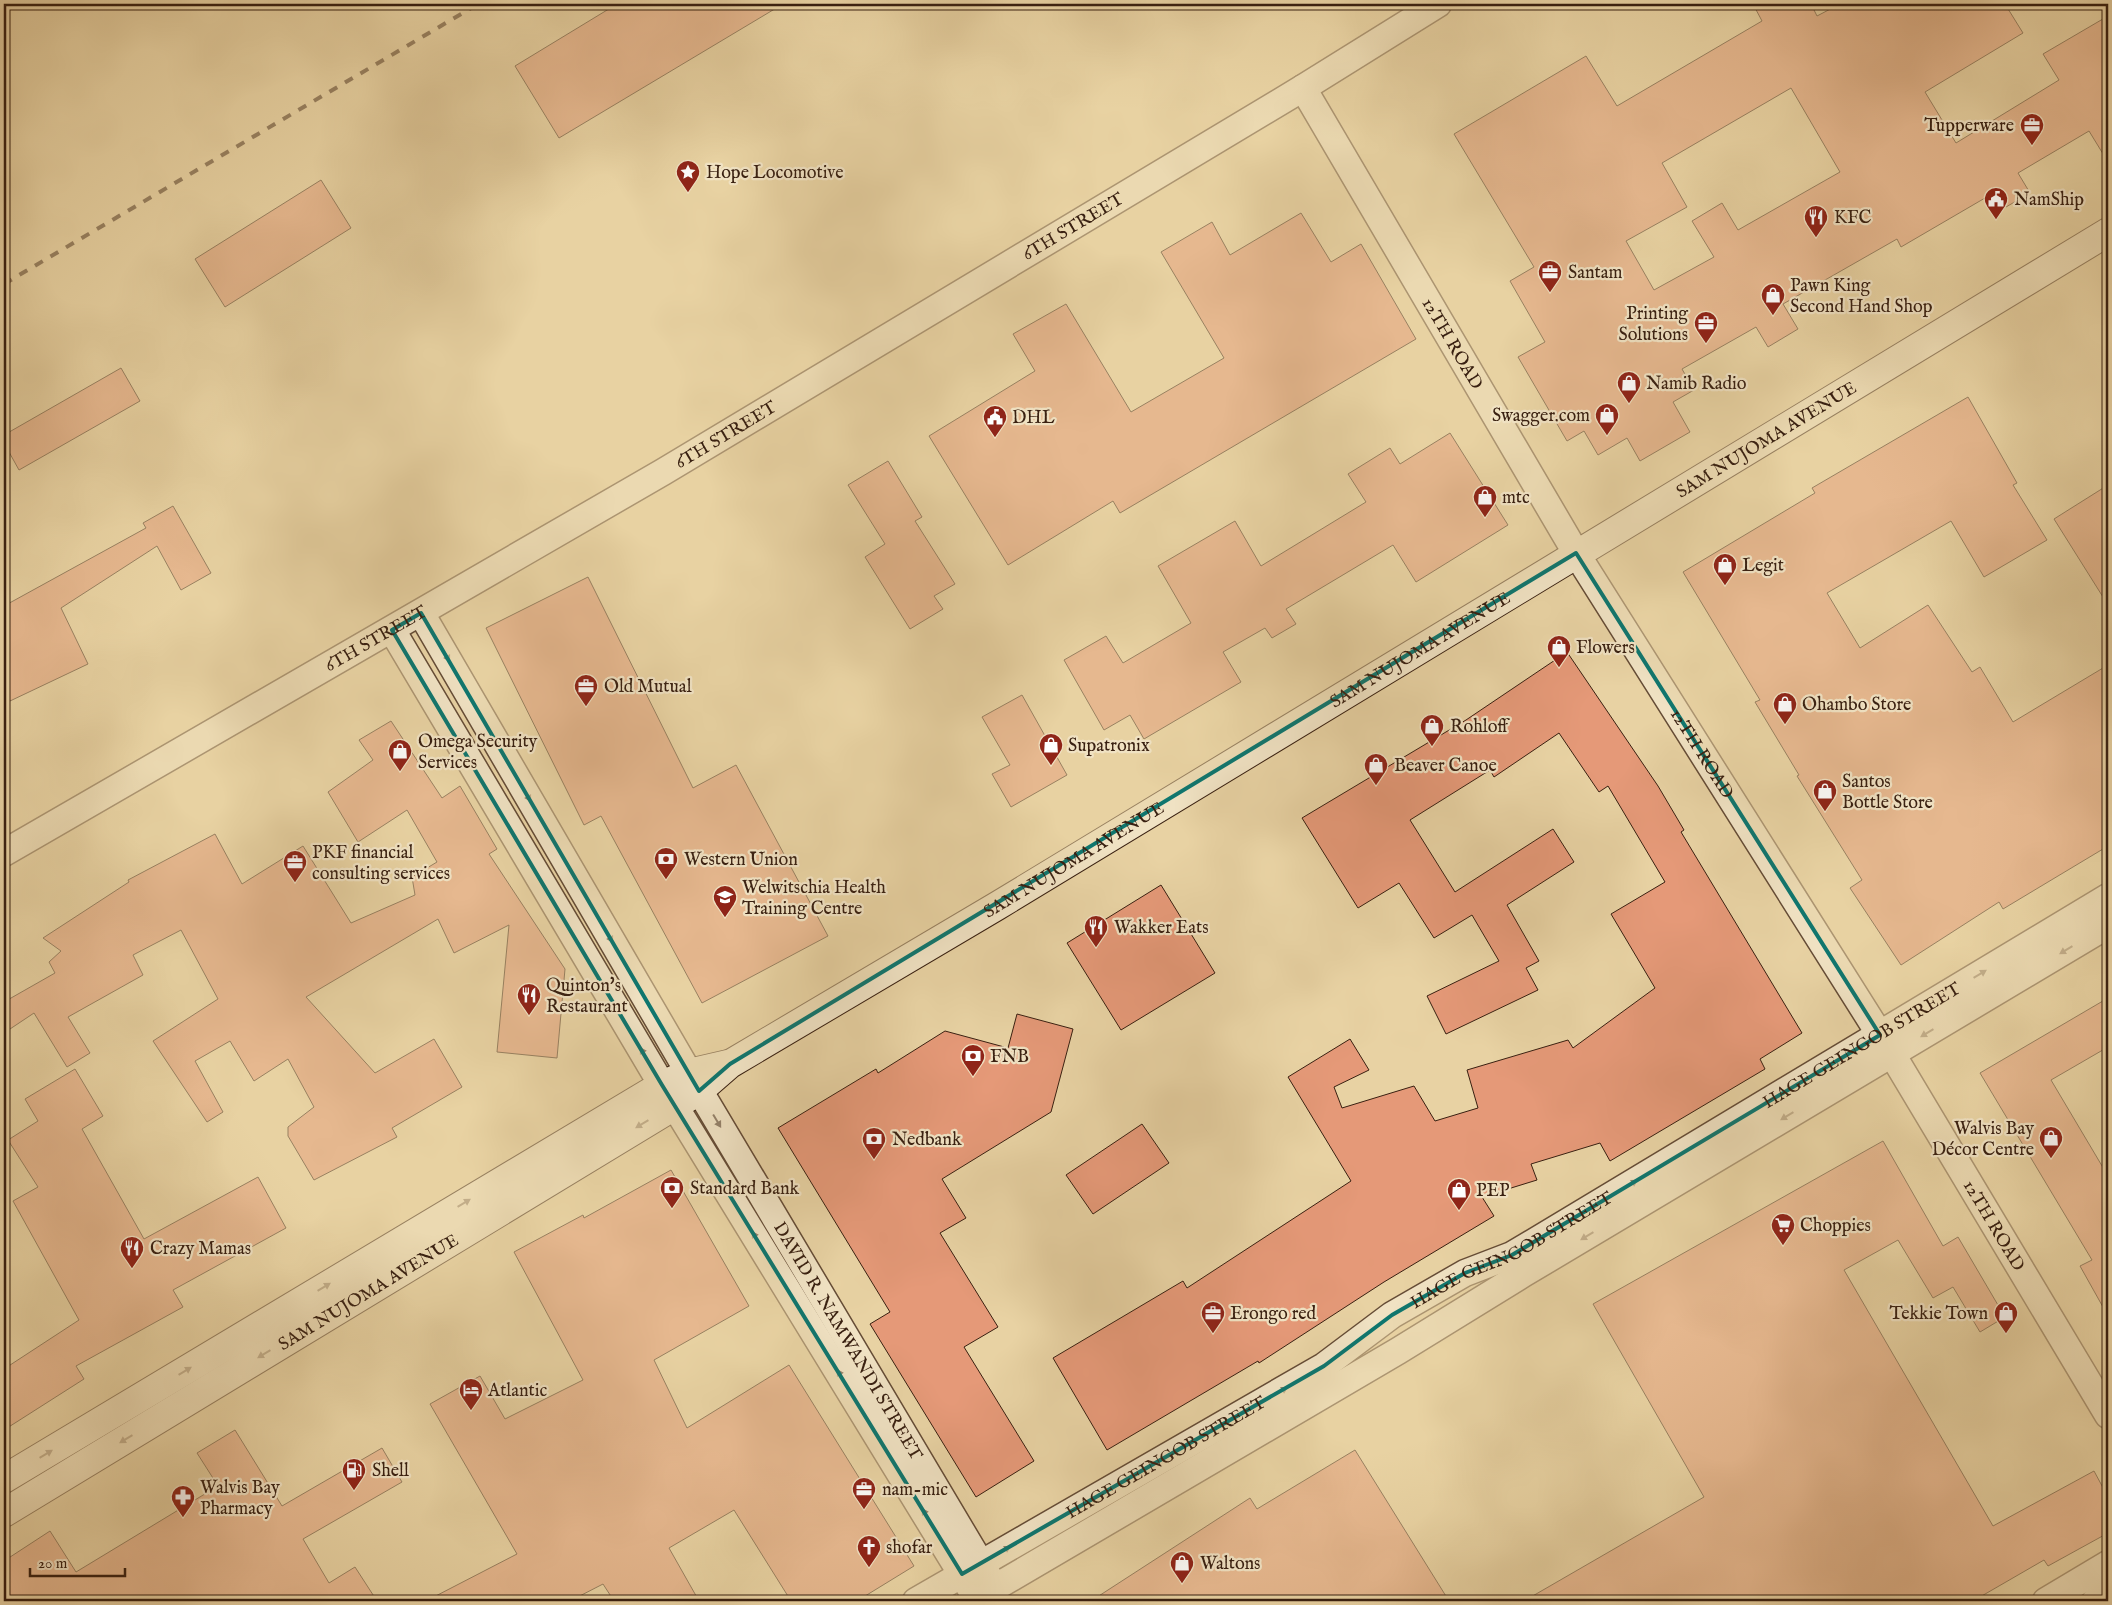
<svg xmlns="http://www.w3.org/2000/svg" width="2112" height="1605" font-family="'IM FELL English',serif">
<rect width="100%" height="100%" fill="#e8d2a3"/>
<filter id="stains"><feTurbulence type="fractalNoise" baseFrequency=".004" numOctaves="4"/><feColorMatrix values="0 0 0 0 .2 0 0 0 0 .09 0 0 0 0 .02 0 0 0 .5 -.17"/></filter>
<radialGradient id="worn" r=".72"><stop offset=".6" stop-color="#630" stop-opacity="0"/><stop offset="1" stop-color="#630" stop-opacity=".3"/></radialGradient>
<path fill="#e59978" stroke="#392011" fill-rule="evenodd" d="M617,4H783L559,138L515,66Z
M1753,4H1811L1817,16L1840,4H2005L2023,33L1925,92L1956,143L2059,80L2043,54L2108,16V162L2089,131L2018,173L2030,193L2006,207L1997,191L1901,247L1897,239L1783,304L1798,329L1768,347L1756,327L1682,369L1694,390L1673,402L1690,432L1640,461L1627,438L1598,455L1584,431L1567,441L1518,357L1545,342L1510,281L1534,267L1454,134L1586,56L1617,106L1762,21ZM1791,88L1840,172L1738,230L1722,203L1692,221L1714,257L1654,290L1626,241L1687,207L1662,163Z
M321,180L351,228L225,307L195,259Z
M1301,213L1331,262L1361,244L1416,339L1120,513L1113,501L1008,565L929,436L1035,371L1013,334L1066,304L1131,412L1224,358L1161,252L1212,222L1230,255Z
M121,368L140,401L19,470L4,443V435Z
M1968,397L2017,483L2013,485L2047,540L1984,577L1951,521L1827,593L1860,648L1928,605L1972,672L1980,667L2013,722L2108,665V846L2003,909L1999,902L1901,965L1850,888L1862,880L1797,776L1799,775L1755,702L1760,700L1683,572L1815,493L1812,488Z
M1450,433L1508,525L1416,582L1393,545L1286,609L1296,624L1272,638L1265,628L1223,652L1241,682L1144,739L1130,715L1104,730L1064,660L1106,636L1123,663L1191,623L1158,566L1235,521L1261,566L1366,502L1348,474L1390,448L1400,464Z
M888,461L922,517L915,521L955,584L934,596L943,609L910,629L865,557L885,544L848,485Z
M2108,485V605L2054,519Z
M173,506L211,573L181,590L157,546L61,608L88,664L10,701L4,683V606L146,528L143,523Z
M588,577L693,788L736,765L828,936L702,1003L601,816L584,825L486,628Z
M1567,652L1658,786L1684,830L1681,832L1802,1033L1760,1059L1765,1069L1610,1161L1600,1143L1531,1164L1537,1180L1482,1197L1494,1216L1384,1282L1259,1363L1258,1361L1107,1450L1053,1358L1183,1281L1187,1288L1351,1181L1288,1077L1350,1039L1369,1070L1334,1087L1342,1108L1414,1086L1435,1121L1478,1108L1467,1070L1568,1040L1573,1048L1655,988L1611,914L1665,882L1608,786L1599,792L1559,733L1494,777L1490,770L1410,820L1455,892L1553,829L1574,862L1507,905L1539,961L1526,968L1538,990L1446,1034L1427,996L1499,961L1472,915L1434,938L1399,883L1358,908L1302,818L1466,720Z
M1022,695L1067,775L1011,807L992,774L1010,765L982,717Z
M391,721L442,798L460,786L497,849L489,854L565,969L557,1058L497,1052L509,925L454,953L438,919L306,997L375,1073L434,1039L462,1087L392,1128L397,1137L314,1180L288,1136V1127L314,1107L288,1059L254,1081L230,1041L195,1061L223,1112L207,1122L153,1041L218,999L181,930L133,955L143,975L68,1017L90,1053L67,1067L34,1013L4,1033V1002L55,973L49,962L61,951L43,938L129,882L128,880L215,834L242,884L303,846L351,923L415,895L412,877L437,862L407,810L358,842L328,792L373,760L359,740Z
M1161,885L1215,973L1121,1030L1067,943Z
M2108,998V1047L2051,1080L2108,1176V1316L2080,1266L2092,1260L1980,1073Z
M1017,1014L1073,1029L1051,1112L942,1179L966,1218L940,1233L998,1327L964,1347L1034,1461L976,1497L870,1324L890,1312L778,1128L876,1069L878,1073L945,1031L1008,1048Z
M75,1069L103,1116L82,1129L144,1239L258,1177L286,1228L173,1290L183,1307L76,1366L84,1379L4,1430V1369L79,1320L13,1201L38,1187L8,1140L38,1121L25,1099Z
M1142,1124L1169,1163L1093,1214L1066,1175Z
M1883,1141L1943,1246L1958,1237L2005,1317L1980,1332L1953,1287L1933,1298L1898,1240L1844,1270L1993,1526L2094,1471L2108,1497V1533L2048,1566L2044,1560L1973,1601H1524L1704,1497L1593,1304Z
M671,1170L749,1306L654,1360L687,1428L789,1365L914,1566L857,1601H791L734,1510L669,1548L699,1601H614L603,1584L570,1601H426L517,1554L430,1404L480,1376L505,1419L583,1380L514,1252L583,1215L584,1218Z
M235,1430L282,1506L382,1448L402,1482L303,1539L329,1583L355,1567L377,1601H4V1561L50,1531L76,1572L218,1486L197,1453Z
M1355,1450L1449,1601H1091L1250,1498L1257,1509Z"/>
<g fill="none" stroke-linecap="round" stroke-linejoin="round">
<g stroke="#654c36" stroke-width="29">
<g id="street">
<path id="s1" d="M1303,88L1576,553L1892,1054L2108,1415"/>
<path id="s2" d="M421,613L689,1073L990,1579"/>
<path d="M392,630L662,1085L970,1588"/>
<path id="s3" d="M4,853L663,472L1303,88L1438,4"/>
<path id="s4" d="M916,1601L1324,1366L1392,1315L1465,1273L1512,1255L2108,897"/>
<path d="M972,1601L1398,1351L1523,1274L2108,925"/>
<path d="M2046,1601L2108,1564"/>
<path d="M2095,1601L2108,1593"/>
</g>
</g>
<g stroke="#392011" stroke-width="30">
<g id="secondary">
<path d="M4,1479L662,1085L689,1073L728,1064"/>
<path id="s5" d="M4,1513L699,1091L730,1064L997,906L2108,232"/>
</g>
</g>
<use href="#street" stroke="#f0e2c3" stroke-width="26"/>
<use href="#secondary" stroke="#f0e2c3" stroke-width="28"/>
<path stroke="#392011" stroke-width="4" stroke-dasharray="9 9" stroke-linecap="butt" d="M4,284L478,4"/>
</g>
<defs><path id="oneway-solid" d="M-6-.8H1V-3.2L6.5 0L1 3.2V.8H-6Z" transform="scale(1.25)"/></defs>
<g fill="#94816a">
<use href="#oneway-solid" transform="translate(446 655) rotate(60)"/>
<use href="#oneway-solid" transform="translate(527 795) rotate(60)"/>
<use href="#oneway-solid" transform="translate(609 936) rotate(60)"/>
<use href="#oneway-solid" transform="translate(2066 950) rotate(149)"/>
<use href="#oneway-solid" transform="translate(1980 974) rotate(-31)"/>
<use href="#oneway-solid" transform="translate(1927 1033) rotate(149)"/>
<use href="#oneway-solid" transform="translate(644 1054) rotate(-121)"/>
<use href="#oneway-solid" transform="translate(1787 1116) rotate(149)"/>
<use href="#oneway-solid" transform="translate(717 1121) rotate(59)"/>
<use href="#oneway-solid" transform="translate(642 1124) rotate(149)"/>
<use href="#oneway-solid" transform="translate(1631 1184) rotate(-31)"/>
<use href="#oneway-solid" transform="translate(464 1203) rotate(-31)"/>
<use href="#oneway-solid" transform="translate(1587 1236) rotate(149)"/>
<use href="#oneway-solid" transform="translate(756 1238) rotate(-121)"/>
<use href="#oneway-solid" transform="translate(324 1287) rotate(-31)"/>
<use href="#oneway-solid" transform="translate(264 1354) rotate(149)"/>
<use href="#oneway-solid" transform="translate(185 1371) rotate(-31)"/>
<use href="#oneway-solid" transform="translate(841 1376) rotate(-121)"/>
<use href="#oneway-solid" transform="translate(1281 1391) rotate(-30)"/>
<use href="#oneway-solid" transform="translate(126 1439) rotate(149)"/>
<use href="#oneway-solid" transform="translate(46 1454) rotate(-31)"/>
<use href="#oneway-solid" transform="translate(926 1515) rotate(-121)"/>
<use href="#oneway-solid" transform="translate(1004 1550) rotate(-30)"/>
</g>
<path d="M0 0H2112V1605H0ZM1576,553L1880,1035L1512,1255L1465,1273L1392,1315L1324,1366L962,1574L662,1085L392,630L421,613L699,1091L730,1064Z" fill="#e8d2a3" fill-opacity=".55" fill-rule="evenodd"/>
<path fill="none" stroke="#0f766e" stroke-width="4" stroke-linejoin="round" d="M1576,553L1880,1035L1512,1255L1465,1273L1392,1315L1324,1366L962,1574L662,1085L392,630L421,613L699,1091L730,1064Z"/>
<defs>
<g id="office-pin" transform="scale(1.25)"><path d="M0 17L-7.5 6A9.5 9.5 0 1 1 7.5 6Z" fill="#8f2418" stroke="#f0e2c3"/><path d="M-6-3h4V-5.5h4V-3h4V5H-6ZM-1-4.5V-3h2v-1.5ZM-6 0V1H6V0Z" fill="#fff"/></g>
<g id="sight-pin" transform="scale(1.25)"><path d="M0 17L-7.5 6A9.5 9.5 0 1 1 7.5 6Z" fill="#8f2418" stroke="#f0e2c3"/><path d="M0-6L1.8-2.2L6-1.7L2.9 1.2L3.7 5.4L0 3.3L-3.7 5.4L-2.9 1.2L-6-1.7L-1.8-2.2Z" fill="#fff"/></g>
<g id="civic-pin" transform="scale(1.25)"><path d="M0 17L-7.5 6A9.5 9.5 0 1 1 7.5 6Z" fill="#8f2418" stroke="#f0e2c3"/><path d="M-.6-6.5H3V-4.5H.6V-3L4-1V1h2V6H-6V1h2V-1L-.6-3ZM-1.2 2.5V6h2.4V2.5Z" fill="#fff"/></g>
<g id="restaurant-pin" transform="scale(1.25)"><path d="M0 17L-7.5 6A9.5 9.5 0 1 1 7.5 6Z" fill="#8f2418" stroke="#f0e2c3"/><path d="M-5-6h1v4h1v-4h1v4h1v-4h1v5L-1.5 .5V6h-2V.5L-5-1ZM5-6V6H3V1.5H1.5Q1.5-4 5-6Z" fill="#fff"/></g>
<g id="shop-pin" transform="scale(1.25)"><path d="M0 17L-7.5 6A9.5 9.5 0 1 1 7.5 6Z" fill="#8f2418" stroke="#f0e2c3"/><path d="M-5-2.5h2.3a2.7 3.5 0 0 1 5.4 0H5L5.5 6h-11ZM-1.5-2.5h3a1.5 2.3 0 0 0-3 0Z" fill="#fff"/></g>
<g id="bank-pin" transform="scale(1.25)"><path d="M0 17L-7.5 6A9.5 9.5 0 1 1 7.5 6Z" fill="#8f2418" stroke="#f0e2c3"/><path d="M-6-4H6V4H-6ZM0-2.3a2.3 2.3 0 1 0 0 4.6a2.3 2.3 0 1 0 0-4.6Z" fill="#fff"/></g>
<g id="university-pin" transform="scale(1.25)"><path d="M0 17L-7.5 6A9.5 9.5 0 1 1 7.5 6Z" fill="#8f2418" stroke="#f0e2c3"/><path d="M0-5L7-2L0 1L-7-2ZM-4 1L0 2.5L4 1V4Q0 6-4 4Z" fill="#fff"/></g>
<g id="supermarket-pin" transform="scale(1.25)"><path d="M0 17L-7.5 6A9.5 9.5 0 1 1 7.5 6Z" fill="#8f2418" stroke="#f0e2c3"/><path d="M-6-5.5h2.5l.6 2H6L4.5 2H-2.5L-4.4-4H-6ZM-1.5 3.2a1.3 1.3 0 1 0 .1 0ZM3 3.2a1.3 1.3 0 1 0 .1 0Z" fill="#fff"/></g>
<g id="hotel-pin" transform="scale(1.25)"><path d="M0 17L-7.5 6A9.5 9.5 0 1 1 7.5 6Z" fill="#8f2418" stroke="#f0e2c3"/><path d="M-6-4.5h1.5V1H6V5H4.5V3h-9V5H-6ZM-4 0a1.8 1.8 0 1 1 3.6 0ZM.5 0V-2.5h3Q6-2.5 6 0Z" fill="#fff"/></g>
<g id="fuel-pin" transform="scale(1.25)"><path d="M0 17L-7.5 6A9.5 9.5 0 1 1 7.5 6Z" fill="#8f2418" stroke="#f0e2c3"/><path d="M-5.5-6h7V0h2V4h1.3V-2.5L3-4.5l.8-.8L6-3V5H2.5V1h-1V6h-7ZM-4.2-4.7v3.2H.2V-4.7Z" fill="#fff"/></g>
<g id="pharmacy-pin" transform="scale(1.25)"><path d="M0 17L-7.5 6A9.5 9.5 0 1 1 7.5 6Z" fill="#8f2418" stroke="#f0e2c3"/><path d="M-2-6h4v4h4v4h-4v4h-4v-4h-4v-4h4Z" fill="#fff"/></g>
<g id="church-pin" transform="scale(1.25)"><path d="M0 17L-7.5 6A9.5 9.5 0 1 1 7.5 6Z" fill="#8f2418" stroke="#f0e2c3"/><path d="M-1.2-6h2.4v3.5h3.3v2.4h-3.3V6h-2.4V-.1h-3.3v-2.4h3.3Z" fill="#fff"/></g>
</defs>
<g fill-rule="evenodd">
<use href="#office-pin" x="2032" y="125"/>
<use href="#sight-pin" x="688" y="172"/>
<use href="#civic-pin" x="1996" y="199"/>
<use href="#restaurant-pin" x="1816" y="217"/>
<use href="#office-pin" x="1550" y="272"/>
<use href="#shop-pin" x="1773" y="295"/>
<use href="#office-pin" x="1706" y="323"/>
<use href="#shop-pin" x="1629" y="383"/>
<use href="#shop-pin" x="1607" y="415"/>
<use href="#civic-pin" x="995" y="417"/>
<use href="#shop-pin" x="1485" y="497"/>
<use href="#shop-pin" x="1725" y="565"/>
<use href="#shop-pin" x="1559" y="647"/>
<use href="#office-pin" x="586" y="686"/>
<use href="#shop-pin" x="1785" y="704"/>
<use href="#shop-pin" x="1432" y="726"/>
<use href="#shop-pin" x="1051" y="745"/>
<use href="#shop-pin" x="400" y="751"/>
<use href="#shop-pin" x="1376" y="765"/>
<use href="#shop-pin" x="1825" y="791"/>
<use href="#bank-pin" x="666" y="859"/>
<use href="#office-pin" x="295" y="862"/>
<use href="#university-pin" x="725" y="897"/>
<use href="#restaurant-pin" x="1096" y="927"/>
<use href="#restaurant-pin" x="529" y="995"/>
<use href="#bank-pin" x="973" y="1056"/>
<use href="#shop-pin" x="2051" y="1138"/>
<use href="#bank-pin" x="874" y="1139"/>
<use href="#bank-pin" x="672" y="1188"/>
<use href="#shop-pin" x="1459" y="1190"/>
<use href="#supermarket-pin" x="1783" y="1225"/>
<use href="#restaurant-pin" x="132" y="1248"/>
<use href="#office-pin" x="1213" y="1313"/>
<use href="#shop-pin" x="2006" y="1313"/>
<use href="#hotel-pin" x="471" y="1390"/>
<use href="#fuel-pin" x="354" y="1470"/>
<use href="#office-pin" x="864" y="1489"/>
<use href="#pharmacy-pin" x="183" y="1497"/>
<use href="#church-pin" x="869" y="1547"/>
<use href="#shop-pin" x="1182" y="1563"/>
</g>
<g text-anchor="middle" stroke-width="4.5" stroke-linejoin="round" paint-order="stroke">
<g font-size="18" fill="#392011" stroke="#f0e2c3" text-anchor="start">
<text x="2014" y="131" text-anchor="end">Tupperware</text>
<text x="706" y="178">Hope Locomotive</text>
<text x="2014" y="205">NamShip</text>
<text x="1834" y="223">KFC</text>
<text x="1568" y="278">Santam</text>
<text x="1790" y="291">Pawn King<tspan x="1790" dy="21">Second Hand Shop</tspan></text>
<text x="1688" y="319" text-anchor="end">Printing<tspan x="1688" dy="21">Solutions</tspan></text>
<text x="1646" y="389">Namib Radio</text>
<text x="1590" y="421" text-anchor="end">Swagger.com</text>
<text x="1012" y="423">DHL</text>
<text x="1502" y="503">mtc</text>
<text x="1742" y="571">Legit</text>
<text x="1576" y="653">Flowers</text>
<text x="604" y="692">Old Mutual</text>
<text x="1802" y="710">Ohambo Store</text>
<text x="1450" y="732">Rohloff</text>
<text x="418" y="747">Omega Security<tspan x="418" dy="21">Services</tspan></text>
<text x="1068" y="751">Supatronix</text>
<text x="1394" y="771">Beaver Canoe</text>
<text x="1842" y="787">Santos<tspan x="1842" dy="21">Bottle Store</tspan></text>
<text x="312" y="858">PKF financial<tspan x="312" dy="21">consulting services</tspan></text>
<text x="684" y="865">Western Union</text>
<text x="742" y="893">Welwitschia Health<tspan x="742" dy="21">Training Centre</tspan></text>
<text x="1114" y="933">Wakker Eats</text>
<text x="546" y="991">Quinton's<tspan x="546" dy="21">Restaurant</tspan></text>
<text x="990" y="1062">FNB</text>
<text x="2034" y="1134" text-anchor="end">Walvis Bay<tspan x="2034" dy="21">Décor Centre</tspan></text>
<text x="892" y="1145">Nedbank</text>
<text x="690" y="1194">Standard Bank</text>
<text x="1476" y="1196">PEP</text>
<text x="1800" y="1231">Choppies</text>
<text x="150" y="1254">Crazy Mamas</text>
<text x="1230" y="1319">Erongo red</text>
<text x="1988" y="1319" text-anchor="end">Tekkie Town</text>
<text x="488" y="1396">Atlantic</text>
<text x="372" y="1476">Shell</text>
<text x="200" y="1493">Walvis Bay<tspan x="200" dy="21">Pharmacy</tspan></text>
<text x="882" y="1495">nam-mic</text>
<text x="886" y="1553">shofar</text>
<text x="1200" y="1569">Waltons</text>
</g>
<g font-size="18" fill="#392011" stroke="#f0e2c3">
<text dy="6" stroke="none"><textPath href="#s3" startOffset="1239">6TH STREET</textPath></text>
<text dy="6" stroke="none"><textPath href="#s1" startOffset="296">12TH ROAD</textPath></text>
<text dy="6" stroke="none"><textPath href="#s3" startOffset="834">6TH STREET</textPath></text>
<text dy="6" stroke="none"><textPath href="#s5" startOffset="2064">SAM NUJOMA AVENUE</textPath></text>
<text dy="6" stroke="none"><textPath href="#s3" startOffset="429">6TH STREET</textPath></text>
<text dy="6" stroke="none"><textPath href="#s5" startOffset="1659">SAM NUJOMA AVENUE</textPath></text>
<text dy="6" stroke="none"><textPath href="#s1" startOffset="776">12TH ROAD</textPath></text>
<text dy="6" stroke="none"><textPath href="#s5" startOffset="1254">SAM NUJOMA AVENUE</textPath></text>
<text dy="6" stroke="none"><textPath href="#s4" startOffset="1098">HAGE GEINGOB STREET</textPath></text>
<text dy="6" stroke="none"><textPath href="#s1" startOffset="1331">12TH ROAD</textPath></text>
<text dy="6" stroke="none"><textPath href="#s4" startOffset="692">HAGE GEINGOB STREET</textPath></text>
<text dy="6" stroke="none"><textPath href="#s5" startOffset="426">SAM NUJOMA AVENUE</textPath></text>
<text dy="6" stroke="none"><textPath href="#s2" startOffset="844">DAVID R. NAMWANDI STREET</textPath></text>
<text dy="6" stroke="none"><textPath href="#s4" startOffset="288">HAGE GEINGOB STREET</textPath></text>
</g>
</g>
<rect width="2112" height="1605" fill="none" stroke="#e8d2a3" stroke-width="20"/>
<rect x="5" y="5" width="2102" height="1595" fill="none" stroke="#392011" stroke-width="2.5"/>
<rect x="10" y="10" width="2092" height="1585" fill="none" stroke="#392011"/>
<path d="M30 1568v8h95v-8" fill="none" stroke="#392011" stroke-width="2.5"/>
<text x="38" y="1568" font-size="15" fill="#392011" stroke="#f0e2c3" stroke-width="4" paint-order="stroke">20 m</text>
<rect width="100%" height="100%" filter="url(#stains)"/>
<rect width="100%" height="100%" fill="url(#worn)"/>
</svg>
